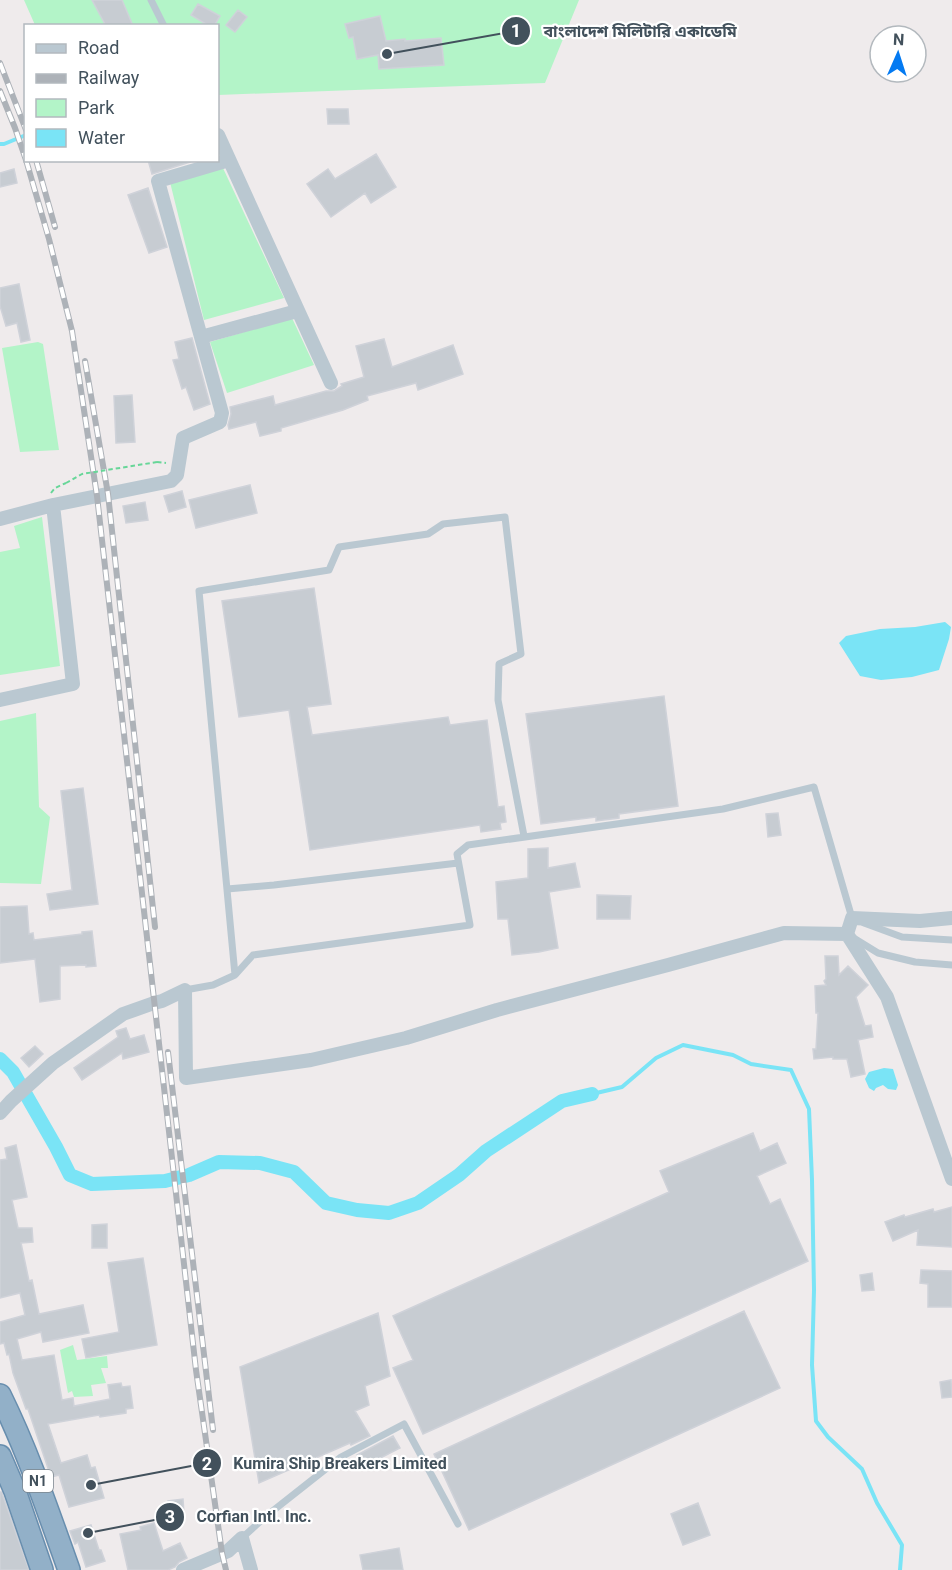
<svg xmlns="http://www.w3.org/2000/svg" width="952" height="1570" font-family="Roboto,'Noto Sans Bengali',sans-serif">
<rect width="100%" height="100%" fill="#efebec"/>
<path fill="#b3f4c8" d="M24,0H579L545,83L218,95V26L35,25Z
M222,166L284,298L204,320L170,182Z
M292,318L314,365L227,393L210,342Z
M38,342L43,344L59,450L20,452L2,348Z
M42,517L60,666L0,675V552L20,548L14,526Z
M36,713L39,807L50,817L41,884L0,883V721Z
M73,1345L77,1360L107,1356L108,1368H101L106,1383L91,1385L93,1396L74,1397L72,1391L68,1393L60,1350Z"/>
<path fill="#7ae4f6" d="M945,622L951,627L949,639L939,670L912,677L881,680L860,676L839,643L846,636L880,629L915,627Z
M884,1068L893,1069L898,1085L896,1090L888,1089L883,1085L876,1088L874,1091L869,1088L865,1079L869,1072Z"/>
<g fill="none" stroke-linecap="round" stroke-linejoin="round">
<path stroke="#7ae4f6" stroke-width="4" d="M0,144H4L26,135
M592,1094L622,1087L656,1058L683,1045L733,1055L751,1064L791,1070L809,1109L812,1180L814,1290L812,1365L816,1421L828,1437L862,1469L877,1503L902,1545L900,1570"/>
<path stroke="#7ae4f6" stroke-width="14" d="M0,1059L13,1072L56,1147L70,1175L92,1184L165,1181L189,1175L219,1162L260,1163L294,1172L326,1203L357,1210L389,1213L418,1203L459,1175L486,1151L562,1101L592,1094"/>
</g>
<path fill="#c7ccd2" stroke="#cfd2d9" stroke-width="1.5" d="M92,0H122L133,26H106Z
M198,4L220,16L214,26H209L191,15Z
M238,10L247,17L235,32L226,25Z
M380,16L386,41L405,39V41L441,38L444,65L379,69L378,55L357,59L353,37L349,38L345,24Z
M327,109H348L349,124H328Z
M376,154L396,187L371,203L365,193L331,217L307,184L328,169L335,179Z
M148,160H189L190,162L152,174Z
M14,169L17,183L0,187V173Z
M148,188L167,247L149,253L128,195Z
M19,284L30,340L21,342L17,323L6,326L0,306V288Z
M192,338L210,404L194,410L186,387L182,389L173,360L179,359L175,342Z
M384,339L392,367L453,345L463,374L418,390L416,383L367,396L368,400L343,410L281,428V431L260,436L256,422L229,429L228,425L231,414L230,407L273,396L275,405L326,391H334L342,386L341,384L364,377L356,346Z
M132,395L135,442L116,443L114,396Z
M250,485L257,513L196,528L189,500Z
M182,491L186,507L169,512L164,496Z
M145,502L148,520L126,523L123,506Z
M314,588L331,704L307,707L312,735L448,717L450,725L487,720L498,807L504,806L506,822L500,823L501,829L481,832L480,825L310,850L289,710L239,717L222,601Z
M664,696L678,806L619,814V818L596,821V817L541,824L526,714Z
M83,788L98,904L50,910L47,894L72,890L61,791Z
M778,813L781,835L768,837L766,814Z
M548,848V868L575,863L580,887L549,892L558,948L539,952L512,955L508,919H498L496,882L528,878V849Z
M597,895L631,896L630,919H597Z
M27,906L29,934L33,933L34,940L82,934V932L92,931L96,966L86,967V965L60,966V999L40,1002L35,959L0,963V907Z
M825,956H838L839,975L848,966L868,985L856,997L865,1026L871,1025L873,1037L858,1040L865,1074L851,1077L847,1059H833V1057L814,1059L813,1049H816L818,1013H816L815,986L826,985L824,981L826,979Z
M126,1028L130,1039L144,1035L149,1052L123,1059L122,1053L82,1080L74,1068L118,1037L116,1031Z
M35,1046L43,1054L29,1067L21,1058Z
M753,1133L760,1151L777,1143L786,1163L757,1176L770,1204L780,1199L808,1261L423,1434L393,1368L413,1360L393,1316L669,1192L660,1171Z
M16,1145L27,1197L12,1200L18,1228H32L33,1242L21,1243L29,1281L32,1280L39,1314L83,1305L89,1333L43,1342L41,1332L17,1339L22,1360L54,1355L62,1400L73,1398L74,1406L110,1399L108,1385L121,1383L122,1387L130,1386L133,1408L126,1409V1413L100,1417L99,1415L48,1424L61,1463L87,1455L91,1468L95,1467L104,1498L69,1507L59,1475L51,1477L28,1409H26L13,1373L9,1354L7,1355L4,1343L0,1344V1322L25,1315L20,1293L0,1298V1160L7,1159L5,1148Z
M952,1207V1247L917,1245L918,1230L893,1241L885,1222L904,1215L905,1217L933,1209L934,1212Z
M107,1224V1248H92V1225Z
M143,1258L157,1345L86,1358L82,1339L119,1332L108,1263Z
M921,1270L952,1271V1307H928V1284L920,1283Z
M872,1273L874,1290L862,1291L860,1275Z
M744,1311L780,1388L469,1530L434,1454Z
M378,1313L390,1376L365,1386L369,1405L355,1411L370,1436L351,1445L350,1443L259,1483L240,1367Z
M951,1380L952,1397L942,1398L940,1382Z
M393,1436L400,1448L363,1467L357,1455Z
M0,1492H2L3,1496L29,1570H0Z
M183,1499L184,1514L169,1515L168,1501Z
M698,1503L710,1535L683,1545L671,1514Z
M154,1523L163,1551L180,1543L187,1558L179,1562L175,1567L168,1570H128L120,1534L141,1530L140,1527Z
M91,1525L99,1550H101L105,1561L86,1567L78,1542L75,1544L70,1531Z
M399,1548L403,1570H363L360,1555Z"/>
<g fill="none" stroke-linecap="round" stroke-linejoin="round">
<g stroke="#688eae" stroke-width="24">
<path id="trunk" d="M0,1395C28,1452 48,1511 69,1570
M0,1456L15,1491L42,1570"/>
</g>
<path stroke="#67d698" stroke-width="2" stroke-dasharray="4.5 3" stroke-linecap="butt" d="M157,462L166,463
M51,493L55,488L66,483"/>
<path stroke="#bac8d1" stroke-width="7" d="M151,0L164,26
M227,889L274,885L458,863
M864,923L902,937L952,940
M852,937L878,953L915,962L952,965
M235,975L253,955L470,925L457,854L468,845L723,809L814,787L852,918L853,919
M185,990L213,985L235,975L199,591L329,570L339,547L428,534L443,524L505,517L521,654L499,664L498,700L524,836
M242,1538L265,1517L341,1457L404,1424L458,1524"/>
<path stroke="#bac8d1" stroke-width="14" d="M218,135L331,383
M201,337L158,181L229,160
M0,519L53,505L171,481L177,475L183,438L220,422L222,413L201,337L297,311
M0,700L73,684L53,505
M847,934L887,997L952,1179
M0,1113L11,1101L53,1063L123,1014L154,1003L162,1001L185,990L186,1078L311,1060L406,1038L497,1010L668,965L784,933L847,934L852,918L920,921L952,918
M183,1570L228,1551L242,1538L251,1570"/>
<use href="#trunk" stroke="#92b0c8" stroke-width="21"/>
<g stroke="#adb2b8" stroke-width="6">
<path id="rail" d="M0,63L26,130
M0,91L15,128L26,160
M26,160L49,239L72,331L97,496L196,1370L222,1553L226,1570
M36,160L55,227
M85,361L108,494L155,927
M168,1052L213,1430"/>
</g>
<use href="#rail" stroke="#fff" stroke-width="4" stroke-dasharray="11" stroke-linecap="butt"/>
<path stroke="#67d698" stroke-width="2" stroke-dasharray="4.5 3" stroke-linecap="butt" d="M66,483L82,474L157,462"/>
</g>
<g text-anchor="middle" stroke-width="4.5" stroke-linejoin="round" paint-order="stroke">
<rect fill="#fff" stroke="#7b858d" stroke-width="1.5" x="23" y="1470" width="30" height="22" rx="4.5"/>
<g font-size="14" font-weight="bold" fill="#42515c">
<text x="38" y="1486">N1</text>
</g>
</g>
<path fill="none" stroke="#42515c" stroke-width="2" d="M387 54L516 31M91 1485L207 1463M88 1533L170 1517"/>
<g fill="#42515c" stroke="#fff" stroke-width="2">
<circle cx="387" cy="54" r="6"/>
<circle cx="91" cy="1485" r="6"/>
<circle cx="88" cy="1533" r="6"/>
<circle cx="516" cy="31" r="15"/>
<circle cx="207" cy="1463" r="15"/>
<circle cx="170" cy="1517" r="15"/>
</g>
<g font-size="18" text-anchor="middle" font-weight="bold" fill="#fff">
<text x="516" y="37">1</text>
<text x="207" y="1470">2</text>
<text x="170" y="1523">3</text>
</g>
<g font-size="16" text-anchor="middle" font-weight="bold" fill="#42515c" stroke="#fff" stroke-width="4.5" stroke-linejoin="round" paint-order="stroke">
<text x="640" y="37">বাংলাদেশ মিলিটারি একাডেমি</text>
<text x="340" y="1469">Kumira Ship Breakers Limited</text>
<text x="254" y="1522">Corfian Intl. Inc.</text>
</g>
<rect x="24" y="24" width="195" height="138" fill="#ffffff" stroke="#b3b9be" stroke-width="1.5"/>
<rect x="36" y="44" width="30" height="9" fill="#bac8d1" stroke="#b3b9be" stroke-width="1.5"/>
<text x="78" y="54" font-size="18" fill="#42515c">Road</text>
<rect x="36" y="74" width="30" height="9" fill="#adb2b8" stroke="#b3b9be" stroke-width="1.5"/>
<text x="78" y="84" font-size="18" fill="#42515c">Railway</text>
<rect x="36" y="99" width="30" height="18" fill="#b3f4c8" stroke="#b3b9be" stroke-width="1.5"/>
<text x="78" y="114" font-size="18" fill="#42515c">Park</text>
<rect x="36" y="129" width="30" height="18" fill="#7ae4f6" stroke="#b3b9be" stroke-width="1.5"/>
<text x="78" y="144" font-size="18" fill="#42515c">Water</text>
<g transform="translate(898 54) rotate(3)"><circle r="28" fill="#ffffff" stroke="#b3b9be" stroke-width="1.5"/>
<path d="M0-4.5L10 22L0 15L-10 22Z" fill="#037af2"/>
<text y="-9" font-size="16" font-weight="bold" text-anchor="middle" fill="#42515c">N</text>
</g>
</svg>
